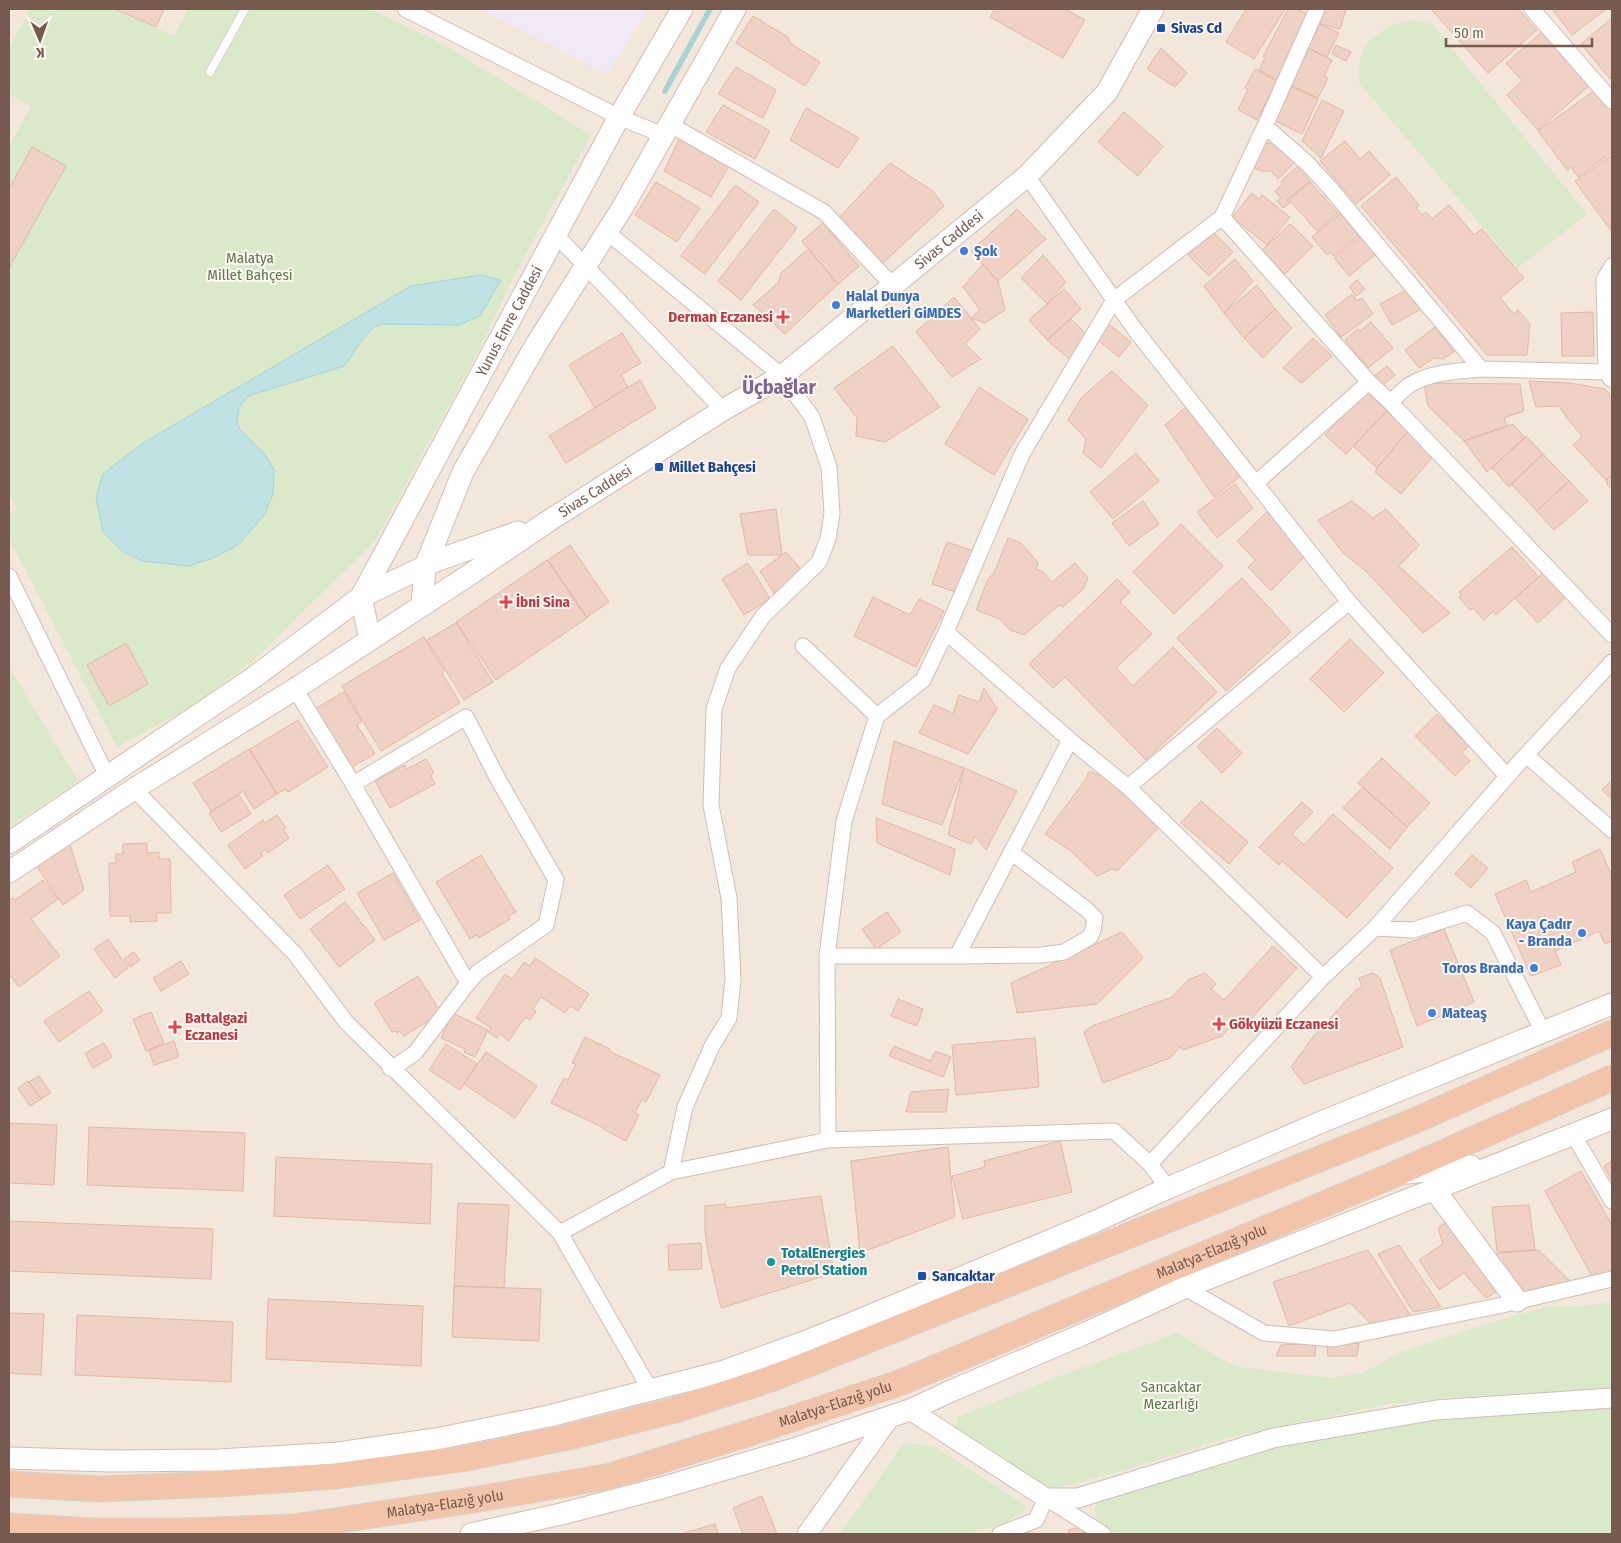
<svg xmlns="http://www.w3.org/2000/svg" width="1621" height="1543" font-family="'Fira Sans Condensed',sans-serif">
<rect width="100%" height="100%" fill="#fbf4ec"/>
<path fill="#f3e6db" d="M9,9H1612V1534H9Z"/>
<path fill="#f1e8f8" d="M481,9H648L607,74Z"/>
<path fill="#d9e9ca" d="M30,9H113L174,36L189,9H370L437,41L591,135L516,272L479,350L375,541L254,660L189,708L117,747L9,538V514L17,508L9,494V147L31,107L9,94V49Z
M1408,20L1432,24L1587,214L1518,268L1359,83C1355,47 1375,29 1408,20Z
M9,667L78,781L9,827Z
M1612,1302V1390L1444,1398L1383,1405L1225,1438L1126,1470L1069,1485L1050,1488L982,1451L961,1435L956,1427L958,1417L1055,1378L1178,1333L1213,1355L1238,1367L1331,1378L1363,1373L1401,1352L1473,1328L1550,1306H1586Z
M1612,1406V1534H1117C1102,1526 1096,1524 1095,1506L1104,1499C1200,1468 1297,1439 1397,1424C1468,1413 1540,1410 1612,1406Z
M904,1443L933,1446L1026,1506L1022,1513L1005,1523L967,1534H840Z"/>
<path fill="#c1e2e4" stroke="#a8d2d6" d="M480,275L501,280L480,316L458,325L381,324C363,331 357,351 344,366L248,396L239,408L237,422L240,430L265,454L274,470L273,494L264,515L238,545L213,558L189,566L143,561L123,552L103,532L96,497L103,474L143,443L411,286Z"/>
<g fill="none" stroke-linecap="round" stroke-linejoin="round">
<path stroke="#a8d2d6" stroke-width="5.5" d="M665,91L710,9"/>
</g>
<path fill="#efd2c5" stroke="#e1b8a7" d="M115,9H164L156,27Z
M995,9H1065L1085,20L1063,58L990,17Z
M1246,9H1285L1254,59L1226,42Z
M1288,9H1297L1311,16L1277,80L1259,70L1265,58L1263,57Z
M1324,9H1346L1340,29L1320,24Z
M1431,9H1518L1537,30L1488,73Z
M1552,9H1606L1572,35Z
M753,16L788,37L790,43L820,62L805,86L736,43Z
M1612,18V77L1610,79L1581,44Z
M1320,24L1339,33L1327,57L1308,48Z
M1542,32L1589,86L1538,130L1507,95L1522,81L1506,63Z
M1336,45L1351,52L1346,61L1332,54Z
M1161,48L1187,73L1175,87L1147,69Z
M1309,49L1332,60L1324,76L1328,78L1318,98L1289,84L1303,56L1305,57Z
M736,67L776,90L763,118L718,94Z
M1255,69L1277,81L1257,120L1238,110L1248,89L1245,88Z
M1290,86L1318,99L1302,134L1273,120Z
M1594,91L1605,106L1608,104L1612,110V152L1578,177L1571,167L1567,170L1538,131Z
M1322,100L1344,111L1321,158L1302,141Z
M723,105L770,131L755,159L706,132Z
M806,108L859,138L838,168L790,140Z
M1124,112L1163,146L1138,176L1098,142Z
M680,137L729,166L711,197L664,171Z
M1345,141L1360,159L1369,151L1390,175L1356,204L1320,161Z
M1261,143H1276L1295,162L1278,179L1271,171H1262L1252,167Z
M32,147L66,166L9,268V189Z
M1612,155V232L1575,181Z
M890,163L933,191L944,206L883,263L839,218Z
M1297,167L1310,181L1287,200L1290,203L1283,208L1277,201L1281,198L1275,191L1283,184L1281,181Z
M1396,177L1419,205L1416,208L1422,215L1426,212L1432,219L1449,205L1474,235L1482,229L1524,278L1500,298L1514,314L1518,310L1530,324L1527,355H1487L1361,206Z
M656,182L700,208L677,242L635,215Z
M1310,182L1338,213L1317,231L1289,200Z
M735,185L759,202L705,274L681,256Z
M1252,193L1259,199L1262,195L1290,217L1267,245L1232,217Z
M774,209L797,228L741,300L718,281Z
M1017,209L1046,239L998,281L971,251Z
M1344,210L1362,232L1334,256L1331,252L1327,255L1312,237Z
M823,223L859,266L838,284L802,241Z
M1290,224L1313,246L1285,274L1261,251Z
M1212,231L1233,252L1209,276L1188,255Z
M1360,236L1363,241L1365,239L1377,253L1349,276L1334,258Z
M808,249L838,284L785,334L753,305L779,282L781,273Z
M1043,255L1066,282L1047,304L1021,278Z
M1235,259L1253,281L1224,313L1204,286Z
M983,264L998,281L1005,310L985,323L971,318L980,310L963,287Z
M1357,280L1365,289L1356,296L1349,287Z
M1257,285L1275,309L1244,338L1224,313Z
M1412,287L1423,308L1392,325L1380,304Z
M1064,289L1081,309L1047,340L1029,320Z
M1352,294L1357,301L1362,298L1373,314L1341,337L1325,315Z
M954,297L980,329L965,344L981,359L952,377L916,332Z
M1275,309L1292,328L1263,358L1244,338Z
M1593,312L1594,356H1562L1561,313Z
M1071,319L1096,344L1075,364L1047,340Z
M1106,322L1131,342L1119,357L1094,337Z
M1371,322L1393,348L1368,368L1345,340L1358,329L1360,331Z
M1435,327L1454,352L1443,359L1434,358L1419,368L1405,350Z
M622,333L641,363L621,375L628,387L595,408L569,365Z
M1313,338L1332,356L1302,383L1283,368Z
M893,346L940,407L885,442L856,436L857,418L834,388Z
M1387,366L1395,375L1382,386L1374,376Z
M1112,371L1148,405L1101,468L1083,453L1086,439L1068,420L1082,397Z
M640,380L656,408L566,463L549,436Z
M1529,381L1570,383L1605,389L1612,397V475L1606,480L1573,445L1582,436L1567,418L1559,406L1536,407Z
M1424,383L1520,384L1524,411L1504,418L1507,426L1464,441L1428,406Z
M979,387L1028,419L994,475L945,444Z
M1366,391L1387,411L1346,454L1325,435Z
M1187,406L1242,475L1214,497L1165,425Z
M1387,411L1409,430L1377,468L1353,446Z
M1513,424L1525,438L1487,472L1464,441Z
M1409,430L1436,453L1401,494L1375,472L1377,468Z
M1526,436L1543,454L1509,487L1492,468Z
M1136,453L1159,481L1113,519L1090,492Z
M1543,454L1569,481L1537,511L1511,484Z
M1612,475V490L1607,484L1606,480Z
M1569,481L1588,501L1554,530L1537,511Z
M1235,484L1253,508L1217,538L1197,512Z
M1143,501L1159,524L1129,546L1112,523Z
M1352,501L1373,518L1386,509L1419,545L1399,566L1450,613L1423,633L1367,572L1343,553L1318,520Z
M776,509L782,555H748L740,514Z
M1268,511L1309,552L1271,591L1248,567L1255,560L1237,541Z
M1181,524L1223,566L1174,614L1133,572Z
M1008,538L1021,543L1038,563L1036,569L1043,572L1052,582L1075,563L1088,578L1084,588L1063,607L1059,605L1024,635L1010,630L1000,619L976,610L988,579L994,573Z
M947,542L974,551L959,593L932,584Z
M570,545L609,602L587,617L548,560Z
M1512,547L1539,577L1496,615L1493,611L1484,620L1473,608L1470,610L1459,597L1461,595L1459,592Z
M786,552L803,572L774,593L760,571Z
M547,560L587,618L496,680L456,622Z
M748,563L770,599L744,615L722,579Z
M1543,573L1565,598L1538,623L1515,598Z
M1242,578L1291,632L1226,691L1177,638Z
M1117,579L1130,592L1120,602L1152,634L1116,668L1133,686L1173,647L1217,692L1146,760L1065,677L1053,688L1029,664Z
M873,597L910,615L919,599L944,611L916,667L854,636Z
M456,623L493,682L464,700L427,640Z
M424,637L444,671L442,673L460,703L381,751L342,686Z
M1350,639L1384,673L1344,712L1310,679Z
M126,643L148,684L109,706L87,665Z
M984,688L997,709L968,754L919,733L934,705L953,713L959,695L979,702Z
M344,692L362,722L357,725L375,754L348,769L313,710Z
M1437,714L1469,746L1462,753L1470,761L1455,776L1415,736Z
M298,720L328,767L288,792L286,789L277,794L250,749Z
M1217,728L1242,753L1222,773L1197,747Z
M894,741L964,768L942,825L882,804Z
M249,749L277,794L254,809L243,791L211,811L193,783Z
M1382,758L1430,803L1407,827L1358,783Z
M426,759L434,773L431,776L435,784L390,808L375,781L405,765L407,769Z
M964,768L1017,791L986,850L975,836L971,844L948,835Z
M1089,771L1128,787L1161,821L1158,828L1117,871L1112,869L1097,876L1071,851L1045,834L1086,779Z
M1612,780V799L1602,790Z
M1363,787L1407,827L1390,849L1343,808Z
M239,795L251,814L221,832L209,813Z
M1201,801L1248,842L1229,864L1181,823Z
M1302,802L1313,812L1292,834L1304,845L1333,814L1393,868L1347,918L1282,861L1279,865L1259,847Z
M277,815L286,828L283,829L289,838L268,853L266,849L261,853L263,856L245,869L228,845L263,820L265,823Z
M876,818L955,849L950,875L877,843Z
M69,841L84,890L63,905L35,864Z
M147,843V853L159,852V859H170L171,913H156L157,921L130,922V916H110L109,863H116V854H123V844Z
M1600,849L1612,876V941L1605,944L1599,931L1555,951L1561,965L1531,976L1495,894L1526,880L1531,892L1576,872L1572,862Z
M481,855L516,912L508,916L510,919L479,938L477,935L470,939L436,882Z
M1472,855L1488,868L1471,888L1455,874Z
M328,865L345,889L300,919L284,895Z
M393,873L420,920L384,940L357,893Z
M43,880L58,899L31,919L60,956L19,987L9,974V901L13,898L15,900Z
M345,902L375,940L339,967L310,929Z
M887,912L901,932L876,949L862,929Z
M1444,929L1474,1002L1417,1026L1390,950Z
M1122,932L1143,958L1097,1004L1017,1013L1011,983Z
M108,939L128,968L115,978L94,949Z
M1273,946L1297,968L1247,1023L1240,1016L1222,1036L1183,1050L1180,1047L1170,1058L1103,1083L1084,1032L1092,1026L1172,997L1188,980L1205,973L1216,984L1211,989L1224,1000Z
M134,952L140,960L130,967L124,959Z
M535,958L589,994L578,1011L570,1006L565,1013L541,997L533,1009L536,1011L530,1020L525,1017L509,1041L500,1034L497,1038L488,1032L491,1028L476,1018L505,974L512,979L524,962L530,966Z
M181,961L189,974L161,991L153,978Z
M1373,973L1380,978L1403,1047L1304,1084L1291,1067L1313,1037L1356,990L1362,987L1359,978Z
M418,976L440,1011L432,1016L433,1018L404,1036L400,1031L397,1033L395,1031L392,1032L374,1003Z
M89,991L103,1011L59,1042L44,1021Z
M898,999L923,1009L917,1026L891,1016Z
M151,1012L164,1043L146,1051L133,1019Z
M453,1013L488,1030L475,1057L464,1052L465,1049L441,1038Z
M585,1037L610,1049L609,1051L660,1075L646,1102L642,1099L635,1113L639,1115L626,1141L603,1129L604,1128L551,1103L564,1078L568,1080L576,1064L572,1063Z
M1035,1038L1039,1087L956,1095L952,1045Z
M174,1041L179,1057L154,1065L149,1050Z
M104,1043L112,1057L93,1068L85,1053Z
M446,1044L477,1064L460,1090L429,1070Z
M894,1046L931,1061L935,1051L951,1057L943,1077L889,1056Z
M486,1052L537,1086L515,1118L464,1084Z
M39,1076L51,1093L41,1099L29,1082Z
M28,1081L41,1099L30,1106L18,1088Z
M949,1089L946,1112H906L911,1092Z
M9,1123L57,1125L54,1185L9,1183Z
M89,1127L245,1133L243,1191L87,1185Z
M1060,1141L1072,1192L963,1219L952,1176L985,1167L984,1161Z
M948,1147L955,1217L860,1253L851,1161Z
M276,1157L432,1164L430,1224L274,1216Z
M1612,1161V1181L1604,1166Z
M1581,1171L1612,1225V1271L1594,1280L1545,1191Z
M821,1196L834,1273L721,1308L708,1252L705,1231V1206L726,1204V1208Z
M458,1203L509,1205L504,1288L454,1286Z
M1529,1205L1535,1250L1497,1252L1492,1207Z
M1452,1218L1502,1288L1486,1298L1464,1273L1439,1290L1419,1260L1443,1244L1438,1228Z
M9,1221L213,1229L211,1279L9,1271Z
M701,1243L702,1269L669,1270L668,1245Z
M1399,1245L1441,1307L1413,1312L1378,1254Z
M1368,1250L1411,1316L1373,1326L1350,1303L1289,1326L1273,1282Z
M1539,1250L1570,1281L1520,1295L1490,1254Z
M454,1286L541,1289L539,1341L452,1337Z
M268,1299L423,1306L421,1366L266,1359Z
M9,1313L44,1314L41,1375L9,1373Z
M77,1315L233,1322L231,1382L75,1375Z
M1316,1343L1315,1356H1276L1281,1345Z
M1359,1343L1357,1356H1328L1327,1346Z
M762,1496L777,1534H743L733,1508Z
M715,1524L718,1534H681Z
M1082,1527L1085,1534H1070L1068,1530Z"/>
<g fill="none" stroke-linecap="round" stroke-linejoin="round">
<g stroke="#d0beb4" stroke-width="9">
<path id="service" d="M210,72L245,9"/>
</g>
<g stroke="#d0beb4" stroke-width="17">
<path id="minor" d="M405,9L619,117L663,135
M1532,9L1612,101
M669,124L824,212L893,286
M1265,126L1317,9
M1027,176L1136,331L1349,602L1507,776L1526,755L1612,830
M1222,217L1369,382L1390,402L1612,635
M607,232L782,376L812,417L829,467L832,513L828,539L819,562L763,616L728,668L714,709L711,805L729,898L733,979L729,1018L712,1046L685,1107L671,1172
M557,236L723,410
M1611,379L1606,372L1604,280L1612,266
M1390,402C1396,397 1402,391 1408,386C1429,372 1456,371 1481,369
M1256,483L1369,382
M9,576L107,776
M946,632L1070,740L1128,787L1323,977
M803,646L877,716
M295,689L350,779L355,783L466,717L499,781L556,880L546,925L478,972L468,983L415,1053L393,1068H390
M350,779L468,983
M1128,787L1349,602
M134,789L295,954L346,1022L560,1233L651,1391
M1375,928L1413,930L1467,913L1493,933L1543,1032
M827,956H957L1070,740
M957,956L1042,955L1064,952L1090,937L1093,930L1095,918L1086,909L1011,852
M1573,1134L1612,1201
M828,1140L827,956L844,821L877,716L923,680L946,632L1022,454L1114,300L1222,217L1265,126L1307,163L1330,188L1481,369L1606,372
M1168,1188L1150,1164L1323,977L1375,928L1526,755L1612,662
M560,1233L671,1172L828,1140L1114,1131L1150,1164
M1180,1285L1264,1333L1334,1339L1498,1306L1612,1279
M1000,1534L1036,1520L1046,1498L1103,1534"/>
</g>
<g stroke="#d0beb4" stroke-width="21">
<path id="tertiary" d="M910,1410L1046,1498H1078L1273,1438L1436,1410L1612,1398
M807,1534L891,1416"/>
</g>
<g stroke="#d3bdb2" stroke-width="23">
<g id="secondary">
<path d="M422,605L425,567L463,472L537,343L624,205L735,9"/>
<path id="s1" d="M370,639L361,597L619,117L682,9"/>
<path d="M9,843L253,678L361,597L438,560L518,532"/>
<path id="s2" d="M9,872L134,789L295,689L466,577L547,522L723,410L782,376L1027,176L1107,92L1153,9"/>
<path d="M1407,1173L1471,1166"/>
<path d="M1434,1189L1517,1301"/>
<path d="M9,1458L111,1461L219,1460L338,1453L436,1439L549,1416L721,1372L804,1342L857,1321L1094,1222L1168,1188L1319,1123L1612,1004"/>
<path d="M471,1534L561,1514L661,1488L797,1448L910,1410L951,1391L1086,1333L1184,1288L1612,1119"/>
</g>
</g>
<g stroke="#d9d1ce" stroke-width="27">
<g id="trunk">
<path d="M9,1484L100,1489L219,1484L336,1476L467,1458L577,1435L675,1410L771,1379L1414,1121L1612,1033"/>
<path id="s3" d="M9,1526L91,1531H189L294,1527L479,1499L611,1476L749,1433L902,1382L1393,1175L1612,1078"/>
</g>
</g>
<use href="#service" stroke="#fff" stroke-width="8"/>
<use href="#minor" stroke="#fff" stroke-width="15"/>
<use href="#tertiary" stroke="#fff" stroke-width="19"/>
<use href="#secondary" stroke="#fff" stroke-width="21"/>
<use href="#trunk" stroke="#f2c4a9" stroke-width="25"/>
</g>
<g fill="#1a4fb4" stroke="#fef8f2" stroke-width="2">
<rect x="1156" y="23" width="10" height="10" rx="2.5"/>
<rect x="654" y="462" width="10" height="10" rx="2.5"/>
<rect x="917" y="1271" width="10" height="10" rx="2.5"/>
</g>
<g fill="#3f7fe0" stroke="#fef8f2" stroke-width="2">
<circle cx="964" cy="251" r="5"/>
<circle cx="836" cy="305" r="5"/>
<circle cx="1582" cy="933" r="5"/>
<circle cx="1534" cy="968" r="5"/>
<circle cx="1432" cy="1013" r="5"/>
</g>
<g fill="#e0444e" stroke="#fef8f2" stroke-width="2">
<path d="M780.5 309.5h5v5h5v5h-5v5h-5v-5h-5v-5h5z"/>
<path d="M503.5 594.5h5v5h5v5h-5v5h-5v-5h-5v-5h5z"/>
<path d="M1216.5 1016.5h5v5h5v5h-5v5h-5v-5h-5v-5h5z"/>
<path d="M172.5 1019.5h5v5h5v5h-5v5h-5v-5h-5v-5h5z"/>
</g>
<circle fill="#0f9aa8" stroke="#fef8f2" stroke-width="2" cx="771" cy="1262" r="5"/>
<g text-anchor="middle" stroke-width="4" stroke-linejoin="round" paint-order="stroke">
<g font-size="15" font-weight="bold" fill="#164399" stroke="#fef8f2" text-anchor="start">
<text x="1171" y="33">Sivas Cd</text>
<text x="669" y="472">Millet Bahçesi</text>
<text x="932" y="1281">Sancaktar</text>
</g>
<g font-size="15" fill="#765a50" stroke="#fef8f2">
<text dy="5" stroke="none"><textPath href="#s2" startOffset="1134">Sivas Caddesi</textPath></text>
<text dy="5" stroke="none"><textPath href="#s1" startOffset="356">Yunus Emre Caddesi</textPath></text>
<text dy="5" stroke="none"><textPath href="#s2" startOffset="699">Sivas Caddesi</textPath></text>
<text dy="5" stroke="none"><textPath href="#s3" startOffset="1248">Malatya-Elazığ yolu</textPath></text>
<text dy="5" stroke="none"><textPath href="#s3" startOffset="842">Malatya-Elazığ yolu</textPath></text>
<text dy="5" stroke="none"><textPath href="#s3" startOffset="438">Malatya-Elazığ yolu</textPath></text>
</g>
<g font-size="15" font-weight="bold" fill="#366cbe" stroke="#fef8f2" text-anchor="start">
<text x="974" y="256">Şok</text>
<text x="846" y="301">Halal Dunya<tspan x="846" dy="17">Marketleri GiMDES</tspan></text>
<text x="1572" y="929" text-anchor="end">Kaya Çadır<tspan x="1572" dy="17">- Branda</tspan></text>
<text x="1524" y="973" text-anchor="end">Toros Branda</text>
<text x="1442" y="1018">Mateaş</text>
</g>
<g font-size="15" fill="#5c7a48" stroke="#fef8f2">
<text x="250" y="263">Malatya<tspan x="250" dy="17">Millet Bahçesi</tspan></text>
<text x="1171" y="1392">Sancaktar<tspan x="1171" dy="17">Mezarlığı</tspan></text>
</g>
<g font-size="15" font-weight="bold" fill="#be3a42" stroke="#fef8f2" text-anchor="start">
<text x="773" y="322" text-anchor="end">Derman Eczanesi</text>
<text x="516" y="607">İbni Sina</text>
<text x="185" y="1023">Battalgazi<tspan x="185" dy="17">Eczanesi</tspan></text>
<text x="1229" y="1029">Gökyüzü Eczanesi</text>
</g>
<g font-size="15" font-weight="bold" fill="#0d838f" stroke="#fef8f2" text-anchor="start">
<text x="781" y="1258">TotalEnergies<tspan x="781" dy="17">Petrol Station</tspan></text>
</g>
<g font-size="20" font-weight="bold" fill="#7f6891" stroke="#fef8f2">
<text x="779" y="394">Üçbağlar</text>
</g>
</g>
<rect width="1621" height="1543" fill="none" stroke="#765a50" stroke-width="20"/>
<g transform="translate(40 40) rotate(178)" stroke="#fef8f2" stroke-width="4" paint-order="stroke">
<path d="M0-4L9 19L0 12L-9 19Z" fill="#765a50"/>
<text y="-8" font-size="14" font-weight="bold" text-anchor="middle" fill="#765a50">K</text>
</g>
<path d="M1446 38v8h146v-8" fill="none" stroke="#765a50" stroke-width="2.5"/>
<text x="1454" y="38" font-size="15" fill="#765a50" stroke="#fef8f2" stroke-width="4" paint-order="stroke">50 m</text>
</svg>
